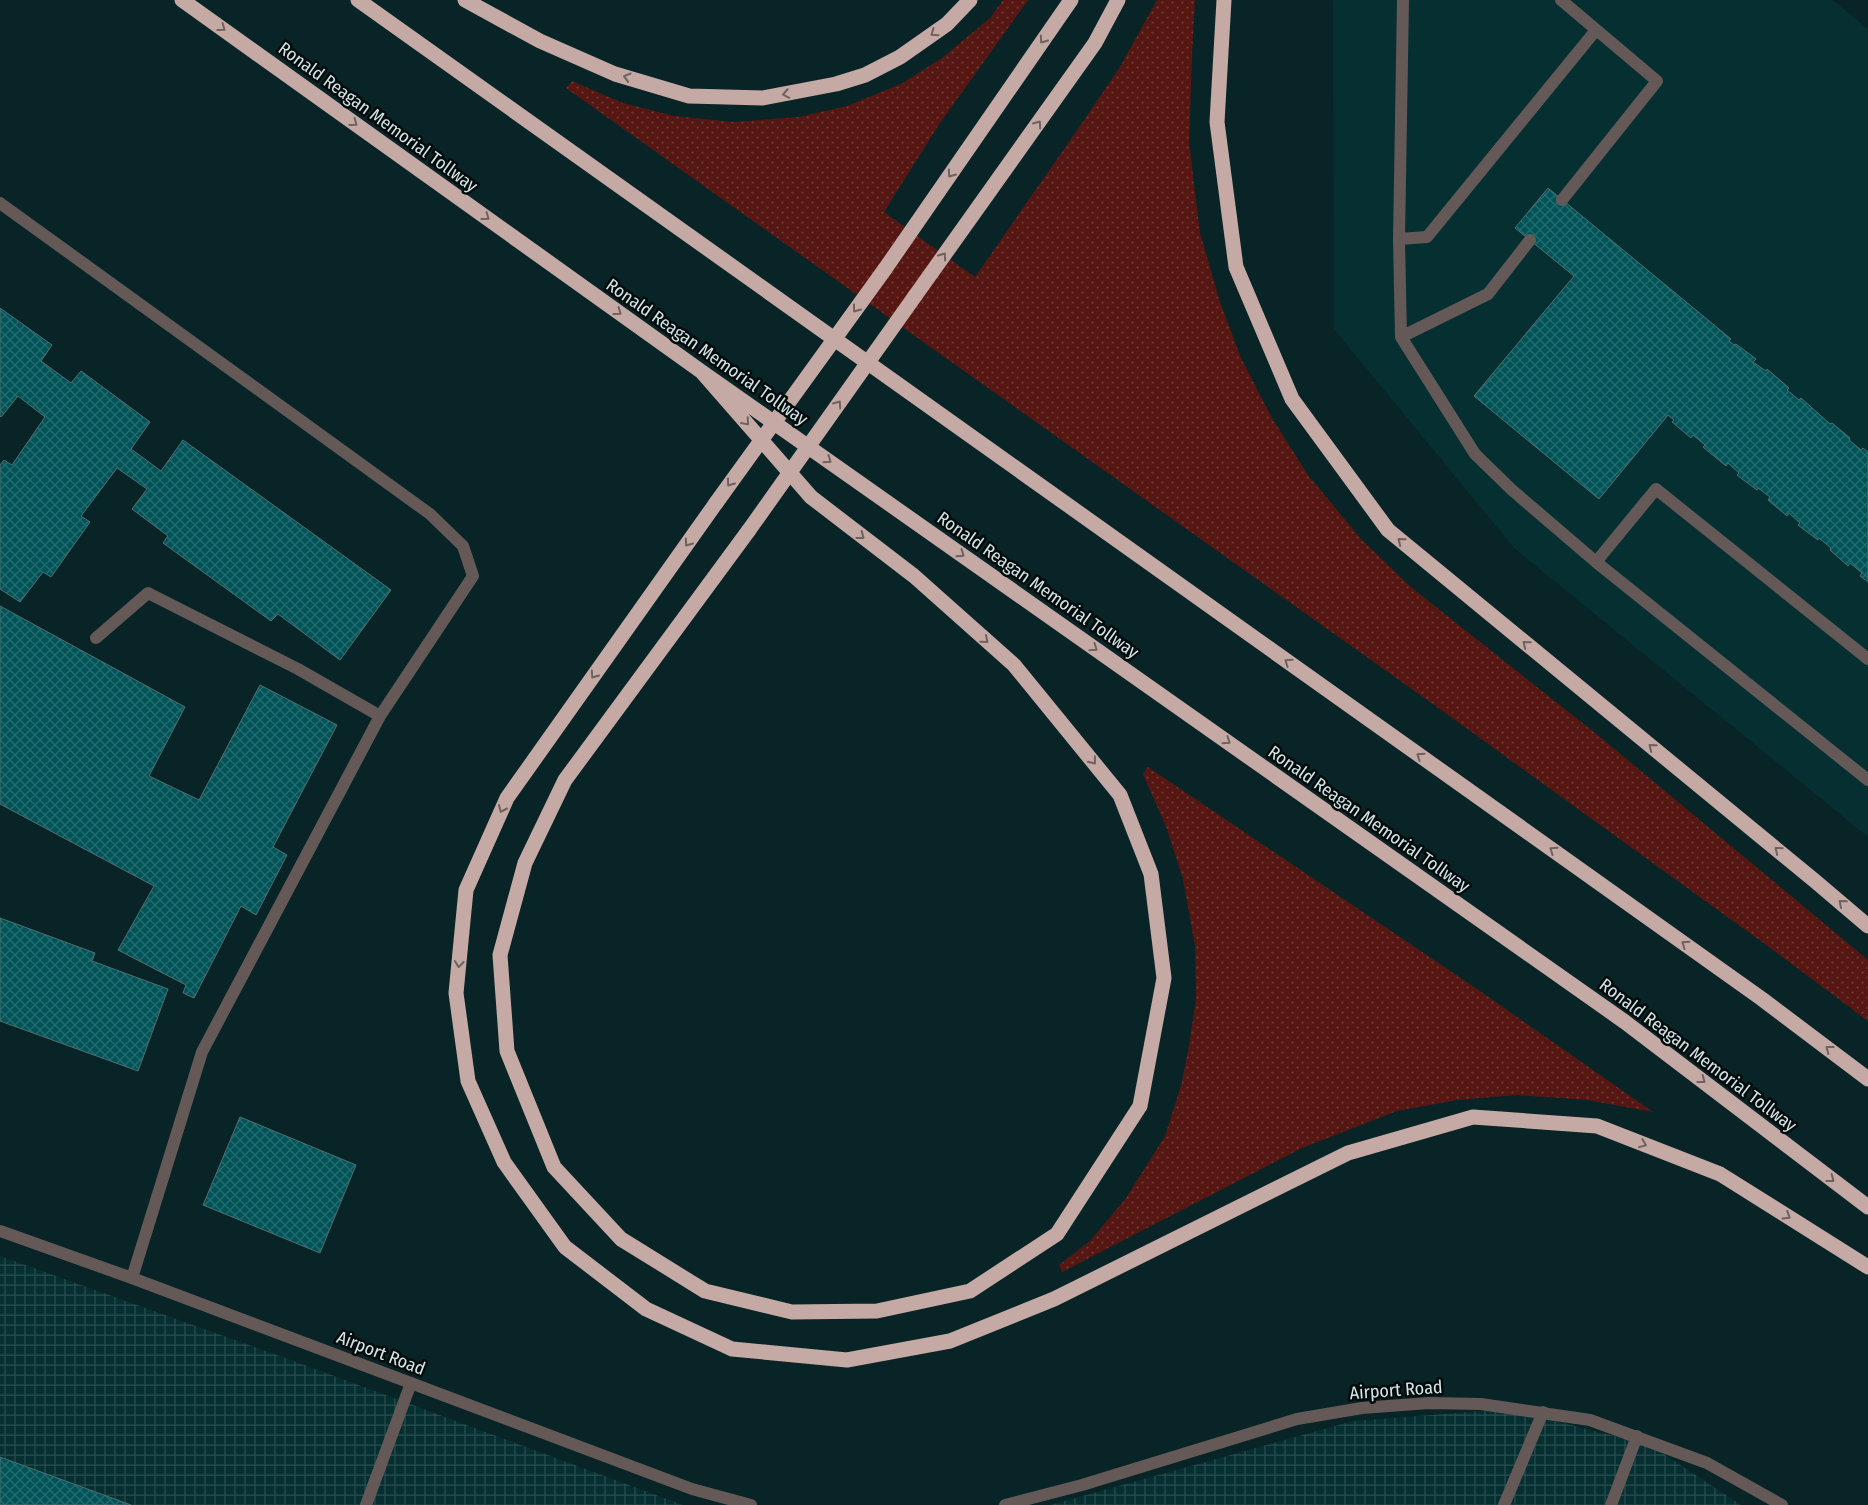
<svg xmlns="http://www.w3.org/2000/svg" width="1868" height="1505" font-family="'Fira Sans Condensed',sans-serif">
<defs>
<pattern id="industrial-grid" width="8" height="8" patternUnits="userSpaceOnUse" patternTransform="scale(1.25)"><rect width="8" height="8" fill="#062f31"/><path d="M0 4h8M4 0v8" fill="none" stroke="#294d4f"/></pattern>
<pattern id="grass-dots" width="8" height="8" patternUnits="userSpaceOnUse" patternTransform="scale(1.25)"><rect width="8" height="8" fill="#561713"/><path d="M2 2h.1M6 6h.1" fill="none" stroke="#6d3935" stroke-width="1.8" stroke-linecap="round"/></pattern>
<pattern id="building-cross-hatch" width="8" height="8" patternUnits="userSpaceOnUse" patternTransform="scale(1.25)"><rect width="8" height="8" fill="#005458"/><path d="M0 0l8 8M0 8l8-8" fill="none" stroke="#246c70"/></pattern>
</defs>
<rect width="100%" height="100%" fill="#082426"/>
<path fill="#062f31" d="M1333,0H1833L1868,29V837L1514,548L1334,329Z"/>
<path fill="url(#industrial-grid)" d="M0,1256L291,1360L683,1505H0Z
M1508,1409L1650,1445L1741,1505H1050L1353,1421Z"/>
<path fill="url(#grass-dots)" d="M1003,0H1028L940,123L884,212L975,277L1080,126L1120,67L1157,0H1195L1192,55L1189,142L1200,233L1220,302L1241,358L1272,418L1308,475L1361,539L1412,588L1599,736L1868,960V1021L1769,947L1437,707L566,88L572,81L623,103L674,116L733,122L799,117L847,106L901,84L942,58L990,18Z
M1148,767L1480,991L1653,1112L1587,1100L1517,1095L1457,1100L1397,1111L1302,1148L1062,1272L1059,1265L1090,1241L1126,1198L1165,1136L1181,1086L1189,1046L1196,999L1195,946L1183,879L1167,829L1143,774Z"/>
<path fill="url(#building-cross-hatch)" stroke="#526e70" d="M1548,188L1731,339L1729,341L1734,345L1736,344L1756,359L1753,362L1766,371L1767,369L1789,388L1787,390L1799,400L1801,398L1830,424L1832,423L1850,438L1849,440L1861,450L1863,448L1868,452V582L1860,576L1862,573L1850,563L1848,566L1830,550L1831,548L1819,538L1818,540L1798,525L1800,523L1789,513L1787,516L1768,500L1770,497L1758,488L1757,490L1737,475L1739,473L1728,463L1726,466L1703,447L1705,445L1693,435L1691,438L1672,422L1674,420L1668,415L1599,499L1474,396L1574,276L1515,228Z
M0,308L52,345L41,361L71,383L81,371L150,422L131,449L161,471L183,440L391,590L340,660L278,614L271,621L163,543L168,536L132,509L147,489L117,468L81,516L90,522L51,577L43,572L20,602L0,589V465L4,460L12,465L45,417L18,396L1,417L0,416Z
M0,606L185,707L149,776L199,800L260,685L337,725L273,847L287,855L256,915L241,906L194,998L183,993L186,985L118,950L154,886L0,804Z
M0,918L95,953L92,961L168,989L138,1071L0,1021Z
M240,1117L356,1165L320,1253L203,1205Z
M0,1457L131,1505H0Z"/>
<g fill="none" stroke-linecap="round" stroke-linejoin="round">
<path stroke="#645957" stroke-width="12" d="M1403,0L1399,239L1401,337L1475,454L1512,490L1596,562L1868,780
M1561,0L1657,81L1562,200
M0,203L430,514L463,546L473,576L380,716L202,1052L132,1278
M1399,239L1427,237L1596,30
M1401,337L1488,294L1530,240
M1596,562L1656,489L1868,659
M96,638L148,593L298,669L380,716
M366,1505L411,1383
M1504,1505L1543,1412
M1611,1505L1637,1436"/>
<path stroke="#645957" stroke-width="12" d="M0,1231L132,1278L692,1489L751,1505
M1005,1505L1082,1485L1297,1419L1362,1408L1429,1403L1481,1404L1590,1420L1707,1463L1782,1505"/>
<path stroke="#c5a9a5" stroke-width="15" d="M182,0L702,372L1625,1022L1868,1207
M358,0L1762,999L1868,1079
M465,0L540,41L615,74L689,96L763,98L836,84L865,75L900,57L947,24L970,0
M1224,0L1217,122L1236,267L1292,399L1388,530L1815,881L1868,926
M885,269L1071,0
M915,296L1095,43L1118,0
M702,372L811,497L914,576L1014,665L1120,795L1151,874L1164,978L1140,1106L1057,1234L970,1291L877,1311L792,1312L705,1291L621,1239L554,1167L507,1051L500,955L525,863L565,780L749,530
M716,503L507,798L466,890L456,993L468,1081L504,1162L565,1247L646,1309L732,1349L847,1360L950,1341L1054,1299L1348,1153L1473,1117L1597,1126L1720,1174L1868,1267"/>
<path stroke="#c5a9a5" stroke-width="15" d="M716,503L885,269
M749,530L915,296"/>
</g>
<defs><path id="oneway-chevron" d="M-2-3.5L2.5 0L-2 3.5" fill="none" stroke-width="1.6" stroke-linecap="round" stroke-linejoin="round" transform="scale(1.25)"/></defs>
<g stroke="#6e6260">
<use href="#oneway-chevron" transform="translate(222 28) rotate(36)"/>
<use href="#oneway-chevron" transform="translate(934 33) rotate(145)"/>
<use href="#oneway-chevron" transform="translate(1043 40) rotate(125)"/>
<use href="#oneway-chevron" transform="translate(627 77) rotate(-163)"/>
<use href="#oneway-chevron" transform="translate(786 94) rotate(169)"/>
<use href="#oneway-chevron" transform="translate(354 123) rotate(36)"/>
<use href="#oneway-chevron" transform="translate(1038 124) rotate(-55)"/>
<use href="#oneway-chevron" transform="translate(951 174) rotate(125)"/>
<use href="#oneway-chevron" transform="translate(486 217) rotate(36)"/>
<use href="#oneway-chevron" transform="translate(943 256) rotate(-55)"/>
<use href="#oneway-chevron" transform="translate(856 309) rotate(126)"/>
<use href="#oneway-chevron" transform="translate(618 312) rotate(36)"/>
<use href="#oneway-chevron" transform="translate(838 404) rotate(-55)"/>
<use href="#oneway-chevron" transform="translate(746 422) rotate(49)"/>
<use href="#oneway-chevron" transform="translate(828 460) rotate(35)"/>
<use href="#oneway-chevron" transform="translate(730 483) rotate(126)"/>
<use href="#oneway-chevron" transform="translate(861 536) rotate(37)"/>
<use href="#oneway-chevron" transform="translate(1401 541) rotate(-141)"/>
<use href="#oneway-chevron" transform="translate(688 543) rotate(125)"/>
<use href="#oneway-chevron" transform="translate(961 554) rotate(35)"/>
<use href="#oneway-chevron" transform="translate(985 640) rotate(41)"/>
<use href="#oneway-chevron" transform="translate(1526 644) rotate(-141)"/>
<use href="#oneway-chevron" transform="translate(1094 648) rotate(35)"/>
<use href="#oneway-chevron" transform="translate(1288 662) rotate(-145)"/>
<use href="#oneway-chevron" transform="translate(594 675) rotate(125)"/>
<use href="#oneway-chevron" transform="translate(1227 741) rotate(35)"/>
<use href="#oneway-chevron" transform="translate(1652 747) rotate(-141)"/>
<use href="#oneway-chevron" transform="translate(1420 756) rotate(-145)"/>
<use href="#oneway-chevron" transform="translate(1093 761) rotate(51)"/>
<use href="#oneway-chevron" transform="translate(502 809) rotate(114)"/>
<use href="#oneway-chevron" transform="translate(1553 850) rotate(-145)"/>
<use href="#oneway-chevron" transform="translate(1778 850) rotate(-141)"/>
<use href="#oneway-chevron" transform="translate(1842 903) rotate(-139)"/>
<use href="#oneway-chevron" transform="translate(1685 944) rotate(-145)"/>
<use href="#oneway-chevron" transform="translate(459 964) rotate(96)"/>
<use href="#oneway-chevron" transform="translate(1829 1049) rotate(-143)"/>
<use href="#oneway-chevron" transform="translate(1702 1080) rotate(37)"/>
<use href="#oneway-chevron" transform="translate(1643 1144) rotate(22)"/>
<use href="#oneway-chevron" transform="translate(1831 1179) rotate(37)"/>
<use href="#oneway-chevron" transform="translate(1787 1216) rotate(32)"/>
</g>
<g text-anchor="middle" stroke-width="5" stroke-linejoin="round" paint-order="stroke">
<g font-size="18" fill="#d4e4e5" stroke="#030b0c">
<text transform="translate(378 117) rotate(36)" y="6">Ronald Reagan Memorial Tollway</text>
<text transform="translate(707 352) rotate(35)" y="6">Ronald Reagan Memorial Tollway</text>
<text transform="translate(1038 585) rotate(35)" y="6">Ronald Reagan Memorial Tollway</text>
<text transform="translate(1369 819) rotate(35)" y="6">Ronald Reagan Memorial Tollway</text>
<text transform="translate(1698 1055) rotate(37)" y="6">Ronald Reagan Memorial Tollway</text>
<text transform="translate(381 1353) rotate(21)" y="6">Airport Road</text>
<text transform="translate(1396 1390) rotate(-4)" y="6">Airport Road</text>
</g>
</g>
</svg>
